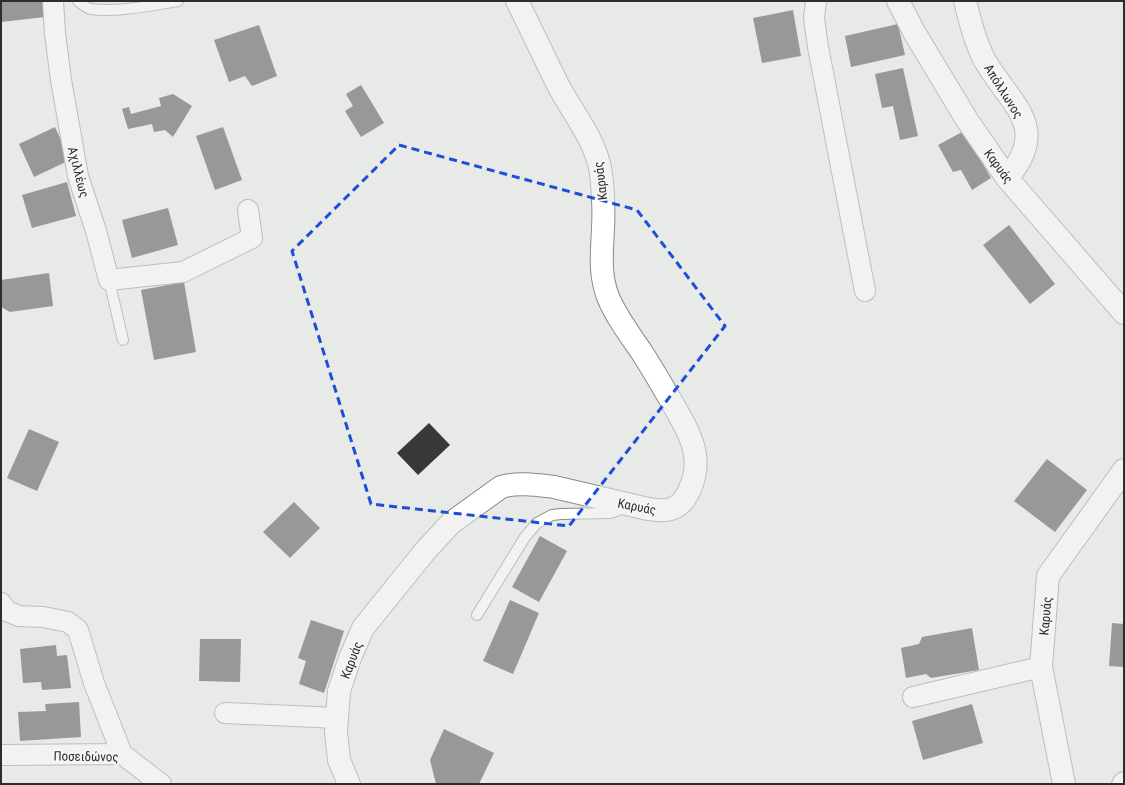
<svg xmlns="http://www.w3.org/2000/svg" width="1125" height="785" font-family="'Roboto Condensed',sans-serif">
<rect width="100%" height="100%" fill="#e7eae6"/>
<path fill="#373936" d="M1,1H43L45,17L1,22Z
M793,10L801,56L762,63L753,18Z
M898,24L905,55L851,67L845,36Z
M259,25L277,76L252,86L245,76L229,82L214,40Z
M903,68L918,136L900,140L893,106L882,108L875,74Z
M361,85L384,123L361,137L345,111L353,106L346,94Z
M173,94L192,106L173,137L165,130L154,132L152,124L128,129L122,109L129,107L131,114L161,106L159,98Z
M55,127L70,160L34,177L19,144Z
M223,127L242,180L215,190L196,136Z
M964,131L991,178L972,190L961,170L953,172L938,145Z
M67,182L76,216L32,228L22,195Z
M168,208L178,245L132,258L122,220Z
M1009,225L1055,284L1030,304L983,245Z
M49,273L53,306L10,312L1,307V280Z
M184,282L196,352L154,360L141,290Z
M429,423L450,445L418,475L397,453Z
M29,429L59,442L37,491L7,478Z
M1047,459L1087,490L1055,532L1014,501Z
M294,502L320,528L290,558L263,532Z
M540,536L567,551L539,602L512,587Z
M510,600L539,613L513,674L483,661Z
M311,620L344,631L324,693L299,684L306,661L298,658Z
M1112,623L1124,624V667L1109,666Z
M972,628L979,670L931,678L926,674L906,678L901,648L919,644L922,637Z
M200,639H241L240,682L199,681Z
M56,645L57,656L67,655L71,688L42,690L41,682L23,683L20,649Z
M79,702L81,737L20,741L18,712L46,711L45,704Z
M972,704L983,743L923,760L912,721Z
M444,729L494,753L479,784H436L430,760Z"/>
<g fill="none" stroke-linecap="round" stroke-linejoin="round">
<g stroke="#898b88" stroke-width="12">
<path id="lane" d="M78,1C82,4 86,8 91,9C116,13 153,5 178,1
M109,280L123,340
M477,615L525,537L537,523L552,515L561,514L610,513L619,510L623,504"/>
</g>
<g stroke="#898b88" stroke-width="22">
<path id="street" d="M53,1L55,33L61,80L78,176L96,231L109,280L183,272L252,238L248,210
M816,1L814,18L818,47L865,291
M1,603L7,611L19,616L43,617L68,622L78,630L94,683L122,754
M913,697L1041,667
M225,713L337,718
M1,755L122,754L161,784
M1122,784L1124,782"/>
</g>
<g stroke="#898b88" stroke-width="24">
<path id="secondary" d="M898,1L914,32L967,120L1007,178L1124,313
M965,1C970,21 975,41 984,59C1009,104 1052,126 1007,178
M349,784L339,760L336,732L337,718L339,691L350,658L363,628L426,550L451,523L501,487C518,482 537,485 554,487L648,509C666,512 679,511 688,493C694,482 697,467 695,455C693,440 685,426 678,413C666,392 654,371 641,351C629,334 616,316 608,297C599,273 602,253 603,228C604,213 603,183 600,168C594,138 572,112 558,85C544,57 531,29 517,1
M1064,784L1041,667L1048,576L1124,470"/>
</g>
<use href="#lane" stroke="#fff" stroke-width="10"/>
<use href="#street" stroke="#fff" stroke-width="20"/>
<use href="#secondary" stroke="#fff" stroke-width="22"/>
</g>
<path d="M0 0H1125V785H0ZM399,145L637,210L725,326L569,526L371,504L292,251Z" fill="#e7eae6" fill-opacity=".55" fill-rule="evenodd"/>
<path fill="none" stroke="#1d4ed8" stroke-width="3" stroke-dasharray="8 5" stroke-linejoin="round" d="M399,145L637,210L725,326L569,526L371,504L292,251Z"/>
<g text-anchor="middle" stroke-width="4" stroke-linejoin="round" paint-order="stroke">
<g font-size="13" fill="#2c2d2c" stroke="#f4f7f3">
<text transform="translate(1004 91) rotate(58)" y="5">Απόλλωνος</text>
<text transform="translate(999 166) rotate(54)" y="5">Καρυάς</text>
<text transform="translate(79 172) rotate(76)" y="5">Αχιλλέως</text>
<text transform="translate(600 181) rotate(-97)" y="5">Καρυάς</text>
<text transform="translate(637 506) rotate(11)" y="5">Καρυάς</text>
<text transform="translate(1045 616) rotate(-85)" y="5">Καρυάς</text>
<text transform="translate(351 660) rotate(-69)" y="5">Καρυάς</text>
<text transform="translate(86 756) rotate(1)" y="5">Ποσειδώνος</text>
</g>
</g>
<rect width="1125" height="785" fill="none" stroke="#2c2d2c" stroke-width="4"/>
</svg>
